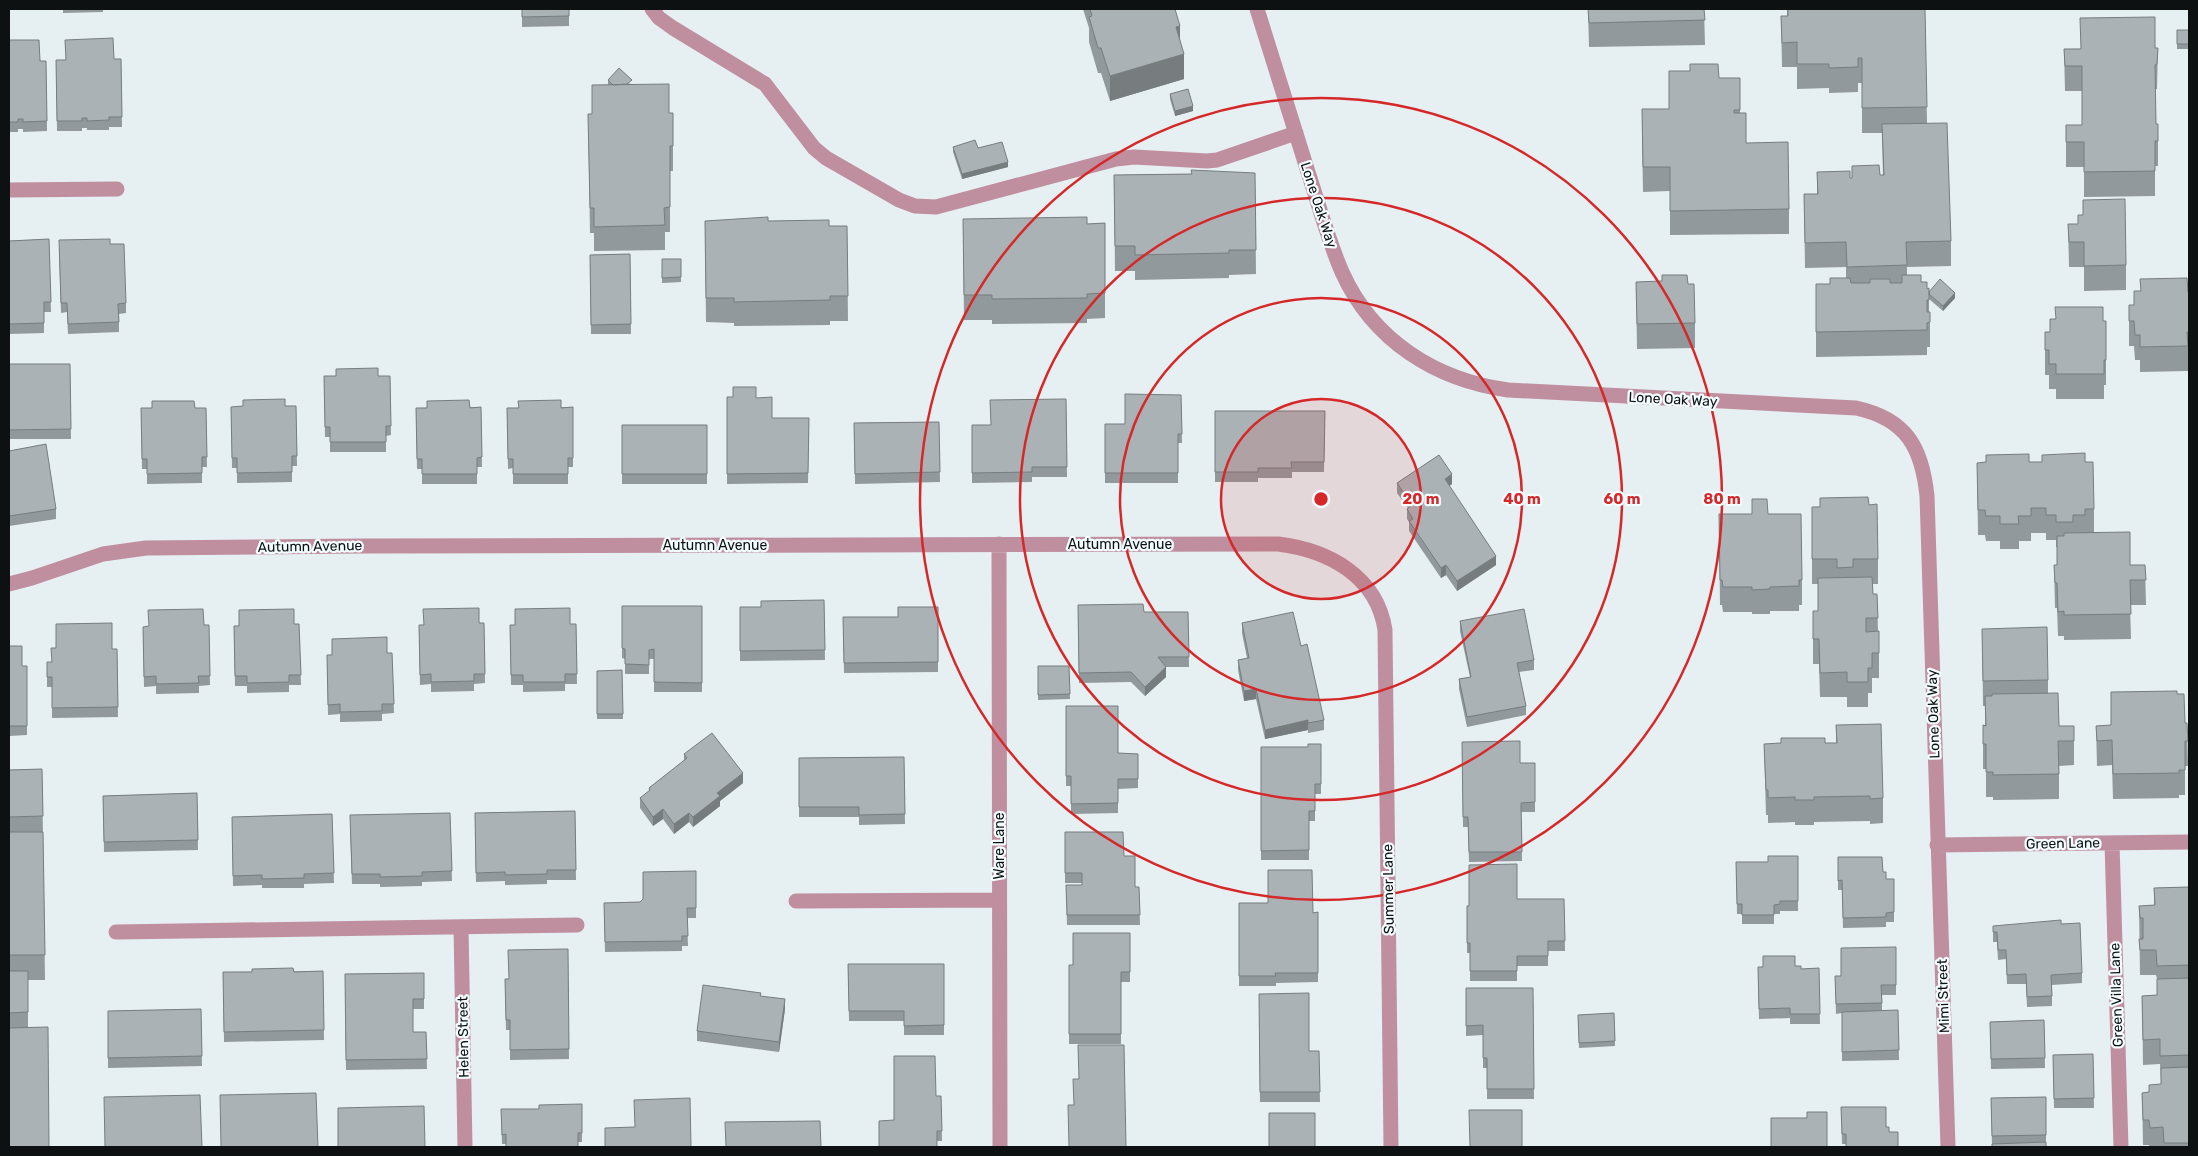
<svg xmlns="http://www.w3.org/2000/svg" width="2198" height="1156" font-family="Rubik,sans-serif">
<rect width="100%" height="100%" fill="#e6eff2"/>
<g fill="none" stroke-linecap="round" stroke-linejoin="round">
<path stroke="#bf8f9f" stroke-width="15" d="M652,9L659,18L673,28L765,84L814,148L826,158L899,200L915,206L936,207L1116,159L1134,157L1207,161L1217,160L1296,133
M1257,9C1274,63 1291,118 1308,172C1319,205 1328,240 1342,272C1373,341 1436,380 1508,390L1856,408C1907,419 1922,448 1927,496L1948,1147
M9,190L117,189
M999,544L1000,1147
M9,584L32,578L103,554L146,548L363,546L1278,544C1328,550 1377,576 1385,630L1391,1147
M2112,843L2121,1147
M1937,845L2189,842
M796,901L999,900
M461,927L465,1147
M116,932L577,925"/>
</g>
<path fill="#92999c" d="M63,9H103V12L63,13Z
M522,9H569V26L522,27Z
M1083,9H1175L1180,40L1184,79L1110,101L1101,73H1098L1089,42V28Z
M1588,9H1704L1705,45L1589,47Z
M1787,9H1925L1927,123L1951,241V266L1907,267V275L1921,282L1929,292L1955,298L1943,311L1929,299V312H1930V347H1927V355L1816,357V284H1830L1846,278V267L1805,268L1804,194H1817V172L1850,178L1883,175L1882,133H1862V83H1858V92L1829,93V88L1797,89V67H1782L1781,16H1787Z
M2177,30H2189V49H2177Z
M9,40L40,61H46L47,131L23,132V129H18V132H9Z
M2158,48L2157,89H2155L2156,124L2158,141V166H2155V196L2084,197V167H2066V125H2082V91H2065L2064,49Z
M121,59L122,127H109V130H87V128H82V131H57L56,60Z
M1669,71L1719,78H1740V113L1746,143L1789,209V234L1670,235V191L1643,192L1642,134V109H1669Z
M608,80L632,84L669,113H673V171H670V232H665V250L594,251V233H590L588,114H592V85H608Z
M1170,94L1193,111L1175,116L1170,99Z
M953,147L978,148L1008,167L962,179L953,152Z
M1255,173L1256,274L1229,275V278L1135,280V271H1115L1114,175Z
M963,219L1087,224L1105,223V318L1087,319V323L992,324V320H964Z
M705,221H768L829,226H847L848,321H830V325L734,326V323L706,322Z
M2068,224L2126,265V290L2084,291V267H2069Z
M49,239L51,312H44V333L9,334V241Z
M110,244L126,303V313L119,314V332L68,334L67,312L61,313L59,250Z
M630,254L631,334H591L590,255Z
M662,259H681V282L662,283Z
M1636,282L1695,323V348L1637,349Z
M2188,292H2189V357H2188V371L2140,372V360H2135L2134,346H2129V305H2134Z
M2103,321H2106V385H2104V399H2056V389H2049V375H2045V332H2050Z
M9,364H70L71,439H9Z
M324,376H390L391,435L386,436V452H330V437H325Z
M1181,395L1182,443H1178V483H1105V424H1125Z
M727,397L772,418H809L808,483L727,484Z
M1066,399L1067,477H1032V482L972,483V425H990Z
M296,406L297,466H292V482L237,483V468H232L231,407Z
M481,407L482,467H477V484H422V469H417L416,408Z
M573,407V467H568V484H513V468L508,469L507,408Z
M141,408H206L207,467H202V483L147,484V469H142Z
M1215,411H1325L1324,472H1292V478H1258V482H1215Z
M939,422L940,482L855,484L854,423Z
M622,425H707V484H622Z
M9,451L56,509V519L9,526Z
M2085,462L2094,509V532L2130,565H2145L2146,605H2130L2131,639L2064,640V636H2058L2057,608H2055L2054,565H2057V547H2056V540H2046V533H2031V541H2019V549H2000V541H1986L1985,535H1978L1977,463Z
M1397,483L1452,484L1449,486L1496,565L1457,591L1446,575L1441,578L1409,531V522L1407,519V509L1408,508L1397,493Z
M1869,505L1878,559V584H1872L1873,594H1877L1878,631H1879V678H1872V693H1868V707H1847V697H1820L1819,664H1813V611H1818V584H1812V507Z
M1719,514H1768L1802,580V605H1799V611H1770V614H1752V612H1723L1722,605H1720Z
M824,600L825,660L740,661V607H761Z
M1078,605L1144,612H1188L1189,667H1166V677L1145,696L1131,682L1079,683Z
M622,606H702V692H654V659H649V674H625V659L622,658Z
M938,607V672L844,673L843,617H898Z
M1460,621L1534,660V670L1519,672L1526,706V715L1467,727L1459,689V679L1470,677L1460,631Z
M484,623L485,683L474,684V691L431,692V684L420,685L419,625Z
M1242,623L1301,646L1324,720V730L1308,733V730L1265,739L1256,699L1244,701L1238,670V660L1247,658L1242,633Z
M294,624H299L301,685H289V692L247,693V686H235L234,626Z
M576,624L577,684H565V691L523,692V685H511L510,625Z
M209,625L210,685L199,686V693L156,694V686L144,687L143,627Z
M1982,629L2048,680V693L2059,726H2074V765L2059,766V799L1993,800V797H1986V769H1983V725L1985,726V706H1983Z
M9,646L22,666H27V735L9,736Z
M112,649H117L118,717L52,718V687H47V662H51Z
M392,653L394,713L382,714V721L340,722V714L328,715L327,655Z
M1038,666H1069L1070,699L1038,700Z
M622,670L623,719H597V671Z
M2111,692L2185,723H2187L2188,766H2185V795H2179V798L2113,799L2112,765L2097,766L2096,726L2111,725Z
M1066,706L1118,753L1138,754V788L1118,789V813L1071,814V786H1066Z
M1836,725L1883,798V823L1870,824V821L1814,822V825H1795V822L1768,823V815H1766L1764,744L1836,743Z
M1462,742L1520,763H1535V812H1521L1522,861L1469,862L1468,827H1463Z
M1321,744V794H1315V821H1309V860H1261V747H1308Z
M684,754L743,783L720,801V806L693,827L689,822L674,834L663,819L653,826L640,808V798L649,792V788L684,761Z
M904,757L905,824L859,825V817H799V758Z
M42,769L45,980H28V1028L9,1147V770Z
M197,793L198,850L104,852L103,796Z
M575,811L576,880H547V884L505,885V881L476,882L475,813Z
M450,813L452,881L422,882V886L380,887V884H352L350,825Z
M332,814L334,883L304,884V888H262V885L233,886L232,817Z
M1065,832L1124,856L1135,887H1139L1140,925H1067L1066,885H1082V883H1065Z
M1798,856V911H1780V914H1774V924H1742V914H1737L1736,862H1768Z
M1838,857L1883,872L1886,879H1894V922H1886V927L1843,928L1842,890H1838Z
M696,871V918H687L688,946H682V951L605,952L604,903L640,902Z
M2189,887V1147H2149V1145H2143L2142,1093L2149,1092L2161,1084V1081L2160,1064L2143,1065L2142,996L2157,995V979L2156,975H2140L2139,906L2154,905V888Z
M1517,899H1564L1565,951H1548V966H1517V981H1470V953H1467V906Z
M1239,903L1313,913L1318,912V982L1276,983V986H1239Z
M2061,924L2082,973V983L2052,985V1006L2027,1007L2026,984H2007L2006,959L1998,960L1997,942H1993V926Z
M1130,933V982H1121V1044H1069V965H1073Z
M1896,947V995H1882V1011L1898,1010L1899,1060L1842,1061V1013L1836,1014L1835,976H1841Z
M568,949L569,1059L510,1060V1030H506L505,979H509Z
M848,964H944V1035H904V1021H849Z
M1795,966L1801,969L1819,968L1820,1024H1790V1018L1759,1019L1758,967Z
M323,971L324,1040L224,1042L223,972Z
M424,973V1009H413V1032H426L427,1069L346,1070L345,974Z
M1466,988H1533L1534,1099H1487V1068H1483V1035L1466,1036Z
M1259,994L1309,1051H1319L1320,1102H1260Z
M201,1009L202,1066L108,1068V1011Z
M785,1009L779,1052L697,1041V1031Z
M1614,1013L1615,1046L1579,1048L1578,1015Z
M2044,1020L2045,1068L1991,1069L1990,1022Z
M2093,1054L2094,1108H2054L2053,1055Z
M936,1096H941L942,1141H937L894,1120Z
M2046,1097V1147H1992L1991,1098Z
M582,1104V1142L502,1144L501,1109H539Z
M1841,1107L1886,1127L1889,1132L1846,1144H1842Z"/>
<path fill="#777d7f" d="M1180,26V51L1176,27Z
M1184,54V79L1110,101V76Z
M1193,106V111L1175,116V111Z
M1008,162V167L962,179V174Z
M1955,293V298L1943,311V306Z
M1452,474V484L1445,489V479Z
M1496,556V565L1457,591V581Z
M1446,565V575L1441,578V568Z
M1166,667V677L1145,696V687Z
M1256,689V699L1244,701V691Z
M1308,720V730L1265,739V730Z
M743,773V783L720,801V806L693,827V817L717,793Z
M663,809V819L653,826V817Z
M689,813V822L674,834V824Z
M785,999V1009L779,1052V1042Z"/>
<path fill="#aab2b5" stroke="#777d7f" d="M522,9H569V16L522,17Z
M1090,9H1175L1180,26L1176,27L1184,54L1110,76L1101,48H1098L1089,17L1092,16Z
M1588,9H1704L1705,20L1589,23Z
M1788,9H1925L1927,107L1862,108V58H1858V67L1829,68V64H1797V42L1782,43L1781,16H1788Z
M2155,17V48H2158L2157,64L2155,65L2156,124H2158V141H2155V171L2084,172V142H2066V125H2082V66H2065L2064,49H2081L2080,18Z
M2177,30H2189V44H2177Z
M113,38L114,59H121L122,117H109V120L87,121V118H82V121H57L56,60H66L65,40Z
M9,40H39L40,61H46L47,121L23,122V119H18V122H9Z
M1690,64H1718L1719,78H1740V110H1734V113H1746V143L1788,142L1789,209L1670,211V167H1643L1642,109H1669V71H1690Z
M619,68L632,80L627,84L613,85L608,80Z
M669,84V113H673V146H670V207L664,208L665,225L594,227V208H590L588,114H592V85Z
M1188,89L1193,106L1175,111L1170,94Z
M1947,123L1951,241L1906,242L1907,265L1847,267L1846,242L1805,243L1804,194H1818L1817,172L1850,171V178H1852V166L1879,165L1880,175H1884L1882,124Z
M975,140L978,148L1002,142L1008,162L962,174L953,147Z
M1191,170L1255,173L1256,250H1229V253L1135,255V246H1115L1114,175L1192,174Z
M2125,199L2126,265L2084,266V242H2069L2068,224H2078V215H2083V200Z
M768,217V221L829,220V226H847L848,296H830V300L734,302V298H706L705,221Z
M1087,217V224L1105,223V293L1087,294V298L992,299V295H964L963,219Z
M49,239L51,302H44V323L9,324V241Z
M110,239V244H124L126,303L118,304L119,322L68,324L67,303H61L59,240Z
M630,254L631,324L591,325L590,255Z
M662,259H681V277L662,278Z
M1662,275H1687L1688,284H1694L1695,323L1637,324L1636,282L1662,281Z
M1902,275H1921V282H1927V289L1929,288V300H1927V312H1930V322L1927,323V330L1816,332V284H1830V278H1850L1851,283H1870V279H1890V283H1902Z
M2187,278L2188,292H2189V332H2187L2188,346L2140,347V335H2135L2134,321H2129V305H2134V291H2141L2140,279Z
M1940,279L1955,293L1943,306L1929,294V292Z
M2055,307H2103V321H2106V360H2104V374H2056V364H2049V350H2045V332H2050V319H2056Z
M9,364H70L71,429L9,430Z
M378,368V376H390L391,426H386V442H330V427H325L324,376H336V369Z
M733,387H756V398L772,397V418H809L808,473L727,474V397H733Z
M1125,394L1181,395L1182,434H1178V473H1105V424H1125Z
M285,399V406H296L297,456H292V472L237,473V458H232L231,407L243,406V400Z
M1066,399L1067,467H1032V472L972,473V425H991L990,400Z
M469,400L470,408L481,407L482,457L477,458V474H422V459H417L416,408H427V401Z
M561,400V408L573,407V458H568V474H513V459H508L507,408H519L518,401Z
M152,401H194L195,408H206L207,457H202V473L147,474V459H142L141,408H152Z
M1215,411H1325L1324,462H1291L1292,468H1258V472H1215Z
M939,422L940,472L855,474L854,423Z
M622,425H707V474H622Z
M46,444L56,509L9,516V451Z
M2085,453V462H2093L2094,509H2085V515H2073V522H2056V515H2046V508H2031V516H2018L2019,524H2000V516H1986L1985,510H1978L1977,463L1986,462V455L2029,454V462H2042V455Z
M1439,455L1452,474L1445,479L1496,556L1457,581L1446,565L1441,568L1409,521L1413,519L1407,509L1412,505L1397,483Z
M1868,497L1869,505L1877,504L1878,559H1853V567L1837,568V559H1812V507H1820V498Z
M1752,499H1767L1768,514H1801L1802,580H1799V586L1770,587V589L1752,590V587H1723L1722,580H1720L1719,514H1752Z
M2130,532V565H2145L2146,580H2130L2131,614L2064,615V611L2058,612L2057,583H2055L2054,565H2057V536H2064V533Z
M1872,577L1873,594H1877L1878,618H1866V632L1879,631V653H1872V668H1868V682H1847V672L1820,673L1819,639H1813V611H1818V578Z
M824,600L825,650L740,651V607H761V601Z
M1143,604L1144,612H1188L1189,657H1158L1166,667L1145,687L1131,672L1079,673L1078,605Z
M622,606H702V683L654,682V649L649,650V665L625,664V649L622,648Z
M898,607H938V662L844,663L843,617H898Z
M479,608V623H484L485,674H474V681L431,682V674L420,675L419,625H424L423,609Z
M570,608V624H576L577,674H565V682H523V675H511L510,625H515V609Z
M203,609L204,625H209L210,676H198L199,683L156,684V676L144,677L143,627L149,626L148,610Z
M294,609V624H299L301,675H289V682L247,683V676H235L234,626H239V610Z
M1524,609L1534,660L1517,663L1526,706L1467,717L1459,679L1471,677L1460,621Z
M1293,612L1301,646L1307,644L1324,720L1308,723V720L1265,730L1256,689L1244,691L1238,660L1249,658L1242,623Z
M112,623V649H117L118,707L52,708V677H47V662H52L51,648H56V624Z
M2047,627L2048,680L1983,681L1982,629Z
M387,637V653H392L394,704H382V711L340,712V704L328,705L327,655H332V639Z
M9,646H22V666H27V726H9Z
M1038,666H1069L1070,694L1038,695Z
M622,670L623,714H597V671Z
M2177,691V694H2184L2185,723H2187L2188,741H2185V770H2179V773L2113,774L2112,740L2097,741L2096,726L2111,725V692Z
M2058,693L2059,726H2074V741H2058L2059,774L1993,775V772H1986V744H1983V725L1986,726L1985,696H1992V694Z
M1066,706H1118V753L1138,754V779H1118V803L1071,804V776H1066Z
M1881,724L1883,798L1870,799V796L1814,797V800H1795V797L1768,798V790H1766L1764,744L1781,743V738H1825V743H1837L1836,725Z
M712,733L743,773L717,793L720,796L693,817L689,813L674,824L663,809L653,817L640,798L650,790L649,788L687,758L684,754Z
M1520,741V763H1535V802L1521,803L1522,852H1469L1468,817H1463L1462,742Z
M1308,744H1321V784H1315V811H1309V850L1261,851V747H1308Z
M904,757L905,814L859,815V807H799V758Z
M42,769L43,816L9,817V770Z
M197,793L198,840L104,842L103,796Z
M575,811L576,870H547V874L505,875V872L476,873L475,813Z
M450,813L452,871L422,872V876L380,877V874H352L350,815Z
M332,814L334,873L304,874V878L262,879V875L233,876L232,817Z
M9,832H43L45,955H9Z
M1065,832H1123L1124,856H1135V887H1139L1140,915H1067L1066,885H1082V873H1065Z
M1768,856H1798V901H1780V904L1774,905V915H1742V904H1737L1736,862H1768Z
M1838,857H1882L1883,872H1886V879H1894V912L1886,913V917L1843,918L1842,880L1838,881Z
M1517,864V899H1564L1565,941H1548V956H1517V971H1470V943H1467V906H1469V865Z
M1268,870H1312L1313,913L1318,912V973H1275L1276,976H1239V903H1268Z
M696,871V908H687L688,936H682V941L605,942L604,903L640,902L643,899V872Z
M2189,887V965L2157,966L2156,950H2140L2139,939H2143V918H2140L2139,906L2155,905L2154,888Z
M2061,920V924L2080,923L2082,973L2051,975L2052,996L2027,997L2026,974L2007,975L2006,950H1998L1997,932H1993V926Z
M1073,933H1130V972H1121V1034H1069V965H1073Z
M1896,947V985H1881L1882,1003L1836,1004L1835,976H1841V948Z
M568,949L569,1049L510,1050V1020H506L505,979H509L508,950Z
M1763,956H1795V966H1801V969L1819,968L1820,1014H1790V1008L1759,1009L1758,967H1763Z
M848,964H944V1025L904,1026V1011H849Z
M293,968L294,972L323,971L324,1030L224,1032L223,972H252V969Z
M9,971H28V1012L9,1013Z
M424,973V999H413V1032H426L427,1059L346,1060L345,974Z
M2189,978V1055L2160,1056V1039L2143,1040L2142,996L2157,995V979Z
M703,985L761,993L760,996L785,999L779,1042L697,1031Z
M1466,988H1533L1534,1089H1487V1058H1483V1025L1466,1026Z
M1309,993V1051H1319L1320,1092H1260L1259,994Z
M201,1009L202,1056L108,1058V1011Z
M1898,1010L1899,1050L1842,1052V1012Z
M1614,1013L1615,1041L1579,1043L1578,1015Z
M2044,1020L2045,1058L1991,1059L1990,1022Z
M48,1027L49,1147H9V1028Z
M1078,1045H1124L1126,1147H1069L1068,1105H1074L1073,1079H1079Z
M2093,1054L2094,1098L2054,1099L2053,1055Z
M894,1056H935L936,1096H941L942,1131H937V1147H879V1121L894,1120Z
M2189,1067V1143H2164L2163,1127L2150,1128L2149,1120H2143L2142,1093L2149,1092V1085L2161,1084V1068Z
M316,1093L318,1147H221L220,1095Z
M200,1095L202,1147H105L104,1097Z
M2046,1097V1135L1992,1136L1991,1098Z
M690,1098L691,1147H605V1128L635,1127L634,1100Z
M582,1104V1133H578V1147H506V1134L502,1135L501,1109H539V1105Z
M424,1106L425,1147H338V1108Z
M1841,1107H1886V1127H1889V1132H1898V1147H1846V1134H1842Z
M1469,1110H1522V1147H1470Z
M1807,1112H1827V1147H1771V1118H1807Z
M1269,1113H1315V1147H1269Z
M820,1121L821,1147H726L725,1122Z
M2046,1142V1147H1992V1144Z"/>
<circle cx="1321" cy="499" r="100" fill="#d62828" fill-opacity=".12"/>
<g fill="none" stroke="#d62828" stroke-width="2.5">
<circle cx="1321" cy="499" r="100"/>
<circle cx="1321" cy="499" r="201"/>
<circle cx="1321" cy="499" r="301"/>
<circle cx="1321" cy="499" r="401"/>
</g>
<g text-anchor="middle" stroke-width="4.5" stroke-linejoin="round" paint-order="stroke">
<g font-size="14" fill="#0e1112" stroke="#f3fcff">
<text transform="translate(1319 205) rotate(72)" y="5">Lone Oak Way</text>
<text transform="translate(1673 399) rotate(3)" y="5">Lone Oak Way</text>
<text x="1120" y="549">Autumn Avenue</text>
<text x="715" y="550">Autumn Avenue</text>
<text transform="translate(310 546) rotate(-1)" y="5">Autumn Avenue</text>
<text transform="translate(1933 714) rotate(-92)" y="5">Lone Oak Way</text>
<text transform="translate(2063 843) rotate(-1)" y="5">Green Lane</text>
<text transform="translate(999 846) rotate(-90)" y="5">Ware Lane</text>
<text transform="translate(1388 889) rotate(-91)" y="5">Summer Lane</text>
<text transform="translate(2116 995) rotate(-92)" y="5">Green Villa Lane</text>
<text transform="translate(1943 996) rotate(-92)" y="5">Mimi Street</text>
<text transform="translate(463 1037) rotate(-91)" y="5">Helen Street</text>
</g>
</g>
<circle cx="1321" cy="499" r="8" fill="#d62828" stroke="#f3fcff" stroke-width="2.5"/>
<g font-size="15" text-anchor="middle" font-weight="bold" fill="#d62828" stroke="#f3fcff" stroke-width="4.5" stroke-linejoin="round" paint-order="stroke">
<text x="1421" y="504">20 m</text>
<text x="1522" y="504">40 m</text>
<text x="1622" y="504">60 m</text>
<text x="1722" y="504">80 m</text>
</g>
<rect width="2198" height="1156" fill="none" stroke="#0e1112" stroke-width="20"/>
</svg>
